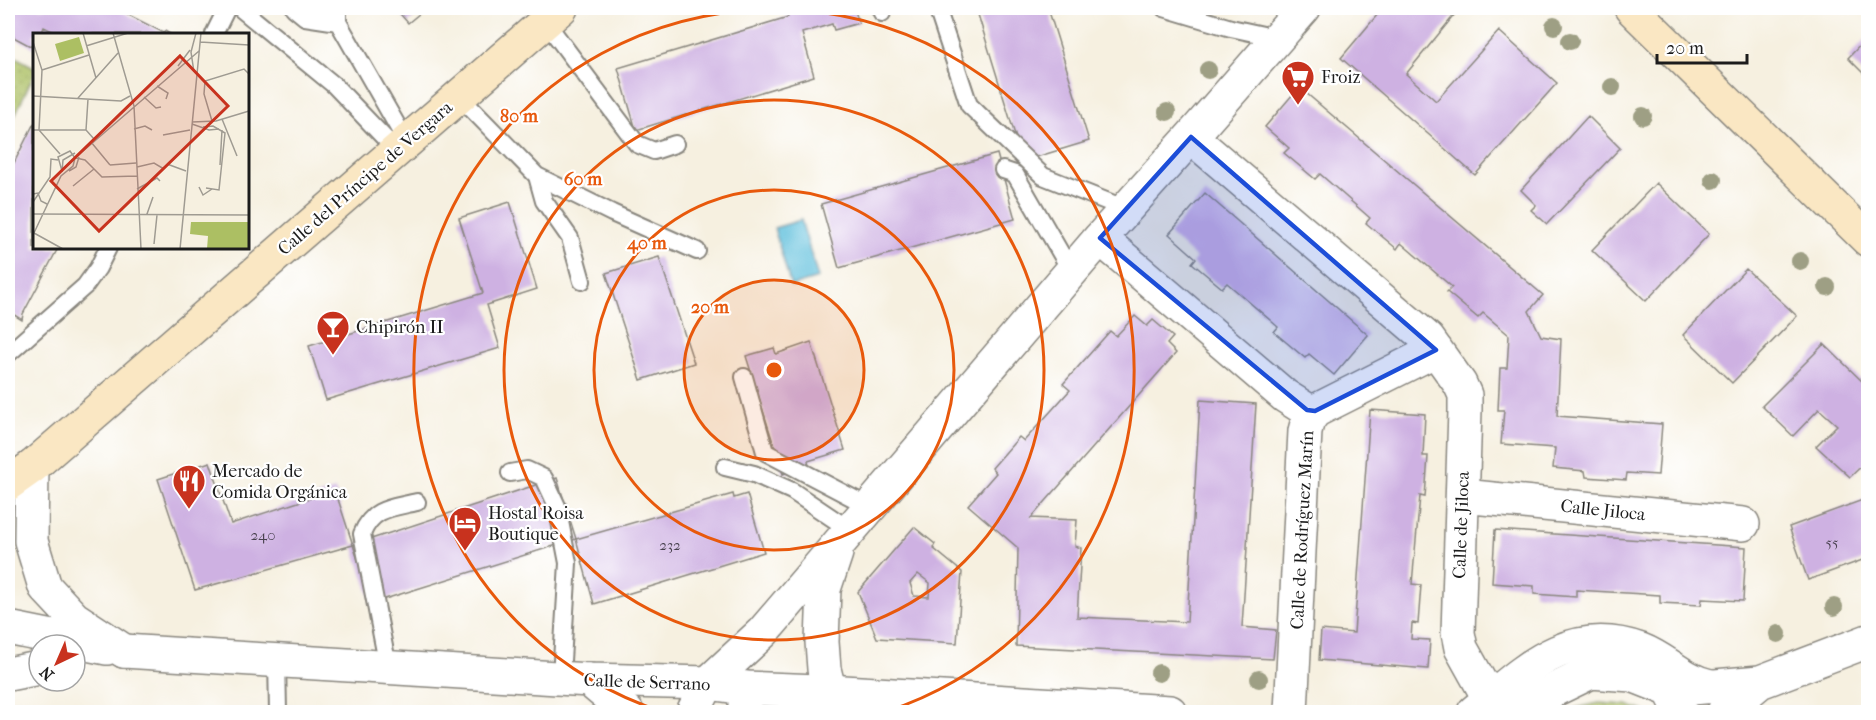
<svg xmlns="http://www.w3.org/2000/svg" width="1876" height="720" font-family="'IM FELL French Canon',serif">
<defs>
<pattern id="grass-dots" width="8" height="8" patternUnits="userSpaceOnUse" patternTransform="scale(1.5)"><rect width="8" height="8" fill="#acbf63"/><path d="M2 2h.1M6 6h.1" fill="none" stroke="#93a455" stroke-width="1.8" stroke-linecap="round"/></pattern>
</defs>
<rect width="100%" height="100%" fill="#fff"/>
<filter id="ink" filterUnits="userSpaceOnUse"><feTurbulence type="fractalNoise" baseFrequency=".0167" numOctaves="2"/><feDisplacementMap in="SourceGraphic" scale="12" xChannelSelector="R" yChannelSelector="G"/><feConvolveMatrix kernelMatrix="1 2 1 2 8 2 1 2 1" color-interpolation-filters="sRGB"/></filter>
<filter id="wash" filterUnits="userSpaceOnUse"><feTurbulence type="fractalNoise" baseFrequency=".008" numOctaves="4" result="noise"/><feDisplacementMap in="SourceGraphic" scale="24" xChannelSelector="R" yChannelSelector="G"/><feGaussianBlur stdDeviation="1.35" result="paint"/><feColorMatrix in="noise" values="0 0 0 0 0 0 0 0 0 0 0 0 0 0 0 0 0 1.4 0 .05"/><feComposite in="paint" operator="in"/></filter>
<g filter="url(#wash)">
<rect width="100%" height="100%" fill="#f6f0e0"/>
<path fill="url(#grass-dots)" stroke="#646e40" stroke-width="1.5" d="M8,53L34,67V74L14,117L8,114Z
M1599,703L1627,705L1646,712H1567L1576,708Z"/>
<path fill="#5cbedb" stroke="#3c6d7c" stroke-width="1.5" d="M801,220L818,278L791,286L774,228Z"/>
<g id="blocks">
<path fill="#ceb1e2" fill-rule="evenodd" d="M8,8H115L164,33L165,31L170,34H58L44,27L41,34H34V48L8,34Z
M395,8H426L408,23Z
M785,8H854L859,23L834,30L832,24L802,33L814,76L636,130L618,68L788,17Z
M976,8H1048L1089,141L1023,161Z
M1383,8H1460L1406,74L1436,101L1499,31L1557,83L1475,175L1341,58Z
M1868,37V78L1848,58Z
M1299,87L1543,295L1529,311L1541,336L1561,339L1557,416L1662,424L1658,475L1627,473L1626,480L1586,477L1585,471L1553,468L1555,448L1501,444L1504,410H1498L1500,368H1507L1509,335L1483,313L1478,318L1447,292L1452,287L1401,243L1397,249L1366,223L1370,218L1320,174L1315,179L1284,153L1289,148L1265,127Z
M1588,116L1620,148L1547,224L1531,210L1536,205L1521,190Z
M34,123V248H58L23,314L22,320L8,311V175Z
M997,154L1015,219L839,268L821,204Z
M1656,183L1709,234L1646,301L1592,250Z
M1205,193L1368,335L1334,375L1309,354L1305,358L1274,332L1278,327L1227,283L1222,288L1192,263L1196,258L1169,234Z
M510,202L537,289L487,305L500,348L326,400L309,346L483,293L459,218Z
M659,257L694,363L641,380L606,273Z
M1746,269L1797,316L1732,383L1683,335Z
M1135,316L1147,326L1153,320L1173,337L1167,344L1176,353L1031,518L1077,520L1075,546L1081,548L1077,617L1187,622L1200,400L1256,404L1242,627L1276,630L1273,659L1016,646L1018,548L968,505L996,473L992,468L1019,437L1024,441L1070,390L1063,384L1110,331L1116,336Z
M811,342L845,450L808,461L809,466L783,474L746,356L774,348L776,354Z
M1824,344L1868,387V460L1850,477L1816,446L1837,425L1819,409L1793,436L1762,406Z
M1370,410L1425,414L1423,456H1428L1425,497L1420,496L1412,584L1421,585L1418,624L1412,623L1411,639L1430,640L1428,669L1319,660L1321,630L1354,633Z
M210,462L231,524L335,490L353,545L557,478L576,539L372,603L353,545L195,590L158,479Z
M733,494L734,498L747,494L764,552L594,604L576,539Z
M1868,498V558L1808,580L1789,527Z
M914,527L935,544L933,548L962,572L957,643L877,638L858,592ZM918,574L930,583L929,597L914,596L910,583Z
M1495,530L1746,547L1743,601L1702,599L1701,605L1660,603V595L1576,590V597L1534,594V586L1492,583Z"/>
</g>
</g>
<g filter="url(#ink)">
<use href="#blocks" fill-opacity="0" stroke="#89867e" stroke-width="1.5"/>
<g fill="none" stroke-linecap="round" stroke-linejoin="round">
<g stroke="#89867e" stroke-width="20">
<path id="service" d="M240,8L334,85L396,150
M294,8L305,17L338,22
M338,8V22L406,141
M880,8L882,13
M937,8L969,105L1043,176L1126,209
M1164,8L1231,28L1277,38
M545,21L637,144L654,151L675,144
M214,34L227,8
M459,96L537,176L612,213L697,251
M1003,170L1015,174L1071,271
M537,176L544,201L570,238L582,281
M8,354L85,286L98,268L108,248
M744,377L765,452L870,507
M725,467L754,474L792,491L850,530
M510,473L527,470L544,478L557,506L568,563L561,677
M277,660L278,712
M388,667L362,534C373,507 392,508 417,502"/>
</g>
<g stroke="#89867e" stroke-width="36">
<path id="minor" d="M1191,137L1428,339L1460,384L1465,395V410L1458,633L1461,648L1490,700L1511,712
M1100,238L1285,396L1307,410L1315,411
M32,467L31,541L45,587L74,618L124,651
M1463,497H1473L1743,524
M8,628L107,648
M8,674L39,668
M589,680L627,712
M834,692L827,681L824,669L822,642L824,589L836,553
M693,712L708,683L763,632L1100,238L1191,137L1304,8
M745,712V688
M1291,712L1305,431L1308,420L1315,411L1436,350
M1474,712C1525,670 1569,624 1641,650C1667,660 1682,680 1710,686"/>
</g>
<g stroke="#89867e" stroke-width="36">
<path id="tertiary" d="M124,651L589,680L708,683L745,688L844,692L1170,712
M1670,690L1760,682L1868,641
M1525,712L1533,703L1556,689L1591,672L1632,675L1670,690L1681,712
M1724,712L1760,682"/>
</g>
<g stroke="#89867e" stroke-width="36">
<path id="secondary" d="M1631,8L1868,240
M8,484L32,467L561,8"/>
</g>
<use href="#service" stroke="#fff" stroke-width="16"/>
<use href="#minor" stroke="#fff" stroke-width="33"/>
<use href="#tertiary" stroke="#fff" stroke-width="33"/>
<use href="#secondary" stroke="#fae7c3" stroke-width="33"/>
</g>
<g fill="#9e9f84">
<circle cx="1554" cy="26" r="9"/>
<circle cx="1570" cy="41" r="9"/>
<circle cx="1208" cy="70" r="9"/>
<circle cx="1612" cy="87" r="9"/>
<circle cx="1167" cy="112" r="9"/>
<circle cx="1643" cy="116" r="9"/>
<circle cx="1713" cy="180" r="9"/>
<circle cx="1800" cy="261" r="9"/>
<circle cx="1827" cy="287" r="9"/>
<circle cx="1834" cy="607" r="9"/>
<circle cx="1778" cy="634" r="9"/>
<circle cx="1159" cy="673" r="9"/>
<circle cx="1259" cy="679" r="9"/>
</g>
</g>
<path fill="#1d4ed8" fill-opacity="0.2" stroke="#1d4ed8" stroke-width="4.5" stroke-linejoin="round" d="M1191,137L1436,350L1315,411L1307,410L1100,238Z"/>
<circle cx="774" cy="370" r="90" fill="#e8590c" fill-opacity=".12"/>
<g fill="none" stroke="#e8590c" stroke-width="3">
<circle cx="774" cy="370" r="90"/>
<circle cx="774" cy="370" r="180"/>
<circle cx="774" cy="370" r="270"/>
<path d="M663 712A360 360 0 1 1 885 712"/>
</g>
<defs>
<g id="supermarket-pin" transform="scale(1.725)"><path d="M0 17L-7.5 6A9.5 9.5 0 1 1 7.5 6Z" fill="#c8321e" stroke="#fff"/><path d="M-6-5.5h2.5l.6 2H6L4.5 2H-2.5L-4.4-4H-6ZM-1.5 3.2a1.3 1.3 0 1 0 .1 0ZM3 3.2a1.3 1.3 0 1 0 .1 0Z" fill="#fff"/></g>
<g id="bar-pin" transform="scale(1.725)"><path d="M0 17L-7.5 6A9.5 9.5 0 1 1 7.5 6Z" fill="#c8321e" stroke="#fff"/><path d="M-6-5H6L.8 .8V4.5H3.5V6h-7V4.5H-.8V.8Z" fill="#fff"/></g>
<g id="restaurant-pin" transform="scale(1.725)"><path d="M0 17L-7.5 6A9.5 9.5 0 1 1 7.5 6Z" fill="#c8321e" stroke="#fff"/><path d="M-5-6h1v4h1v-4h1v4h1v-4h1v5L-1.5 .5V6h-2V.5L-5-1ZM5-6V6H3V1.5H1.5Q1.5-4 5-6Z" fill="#fff"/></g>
<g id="hotel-pin" transform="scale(1.725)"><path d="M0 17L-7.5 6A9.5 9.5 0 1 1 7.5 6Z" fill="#c8321e" stroke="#fff"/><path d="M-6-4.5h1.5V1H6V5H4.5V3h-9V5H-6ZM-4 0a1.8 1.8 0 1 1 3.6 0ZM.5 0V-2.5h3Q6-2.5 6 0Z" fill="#fff"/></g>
</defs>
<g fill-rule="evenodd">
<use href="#supermarket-pin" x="1298" y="77"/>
<use href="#bar-pin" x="333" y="327"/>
<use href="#restaurant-pin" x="189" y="481"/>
<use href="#hotel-pin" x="465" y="523"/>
</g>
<g text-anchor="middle" stroke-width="4.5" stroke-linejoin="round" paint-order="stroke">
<g font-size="15" fill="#48414e">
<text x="263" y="540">240</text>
<text x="1832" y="547">55</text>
<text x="670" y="550">232</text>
</g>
<g font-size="18" fill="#1c1c1c" stroke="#fff" text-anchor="start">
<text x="1321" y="83">Froiz</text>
<text x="356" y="333">Chipirón II</text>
<text x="212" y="477">Mercado de<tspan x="212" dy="21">Comida Orgánica</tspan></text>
<text x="488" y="519">Hostal Roisa<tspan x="488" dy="21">Boutique</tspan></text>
</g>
<g font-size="18" fill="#1c1c1c" stroke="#fff">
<text transform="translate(365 178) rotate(-41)" y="6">Calle del Príncipe de Vergara</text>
<text transform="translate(1603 510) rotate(6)" y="6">Calle Jiloca</text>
<text transform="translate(1461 525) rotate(-88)" y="6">Calle de Jiloca</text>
<text transform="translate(1302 530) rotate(-87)" y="6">Calle de Rodríguez Marín</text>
<text transform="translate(647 682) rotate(2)" y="6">Calle de Serrano</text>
</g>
</g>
<g transform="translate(33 33)">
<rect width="216" height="216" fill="#f6f0e0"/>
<path d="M46,4L51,20L27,28L22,11ZM158,189H216V216H174L175,203L157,201Z" fill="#acbf63"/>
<path fill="none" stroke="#9f9b92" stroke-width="1.5" d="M50,0L63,45M80,0L101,73L108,216M0,9L9,37L6,97L27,121M167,9L216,12M53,13L95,0M145,33L157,17M9,37L56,22M161,39L158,19L163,0M124,53L135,60L133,66M0,63L88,68L97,63M111,64L123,75L128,74M45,65L85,20M189,86L204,123M179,88L171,61L172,48L211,36L216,41M159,89L183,88L216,78M159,91L176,97L186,96M170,94L180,93L192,100L186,157L173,155M101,96L112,93L119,97M0,97H53L61,106M53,97L55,66M130,102L157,97M58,109L77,132M42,125L166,18M43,125L52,127L69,144L104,143M134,131L153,138M77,132L103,130M187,132L189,97M104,134L121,130L131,136M36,138L43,134L46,124M29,139L30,127L42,120M40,153L61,136M166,154L170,162L179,156M104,156L124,145L127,148M0,161L5,160L8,168L14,171M0,169L17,144L18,126L25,127M0,181L216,182M114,181L120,164M1,200L30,216M0,202L28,143L40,133L42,125L37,118L25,124L29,138M121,211L124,182M147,216L168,0"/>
<path fill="#c8321e" fill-opacity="0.15" stroke="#c8321e" stroke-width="3" d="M147,23L195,73L66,198L18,148Z"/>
<rect width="216" height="216" fill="none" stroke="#1c1c1c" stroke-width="3"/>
</g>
<circle cx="774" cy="370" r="9" fill="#e8590c" stroke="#fff" stroke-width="3"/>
<g font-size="18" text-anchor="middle" font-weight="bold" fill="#e8590c" stroke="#fff" stroke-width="4.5" stroke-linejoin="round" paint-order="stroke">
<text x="519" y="122">80 m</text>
<text x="583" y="185">60 m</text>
<text x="647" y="249">40 m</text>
<text x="710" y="313">20 m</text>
</g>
<rect width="1876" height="720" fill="none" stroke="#fff" stroke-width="30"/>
<g transform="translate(57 663) rotate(224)"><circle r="28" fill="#ffffff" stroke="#a4a4a4" stroke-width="1.5"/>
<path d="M0-4.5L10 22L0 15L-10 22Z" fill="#c8321e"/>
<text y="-9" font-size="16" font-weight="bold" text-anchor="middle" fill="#1c1c1c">N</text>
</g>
<path d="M1657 54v9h90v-9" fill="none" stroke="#1c1c1c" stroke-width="3"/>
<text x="1666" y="54" font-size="18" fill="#1c1c1c" stroke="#ffffff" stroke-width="4.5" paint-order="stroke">20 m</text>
</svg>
